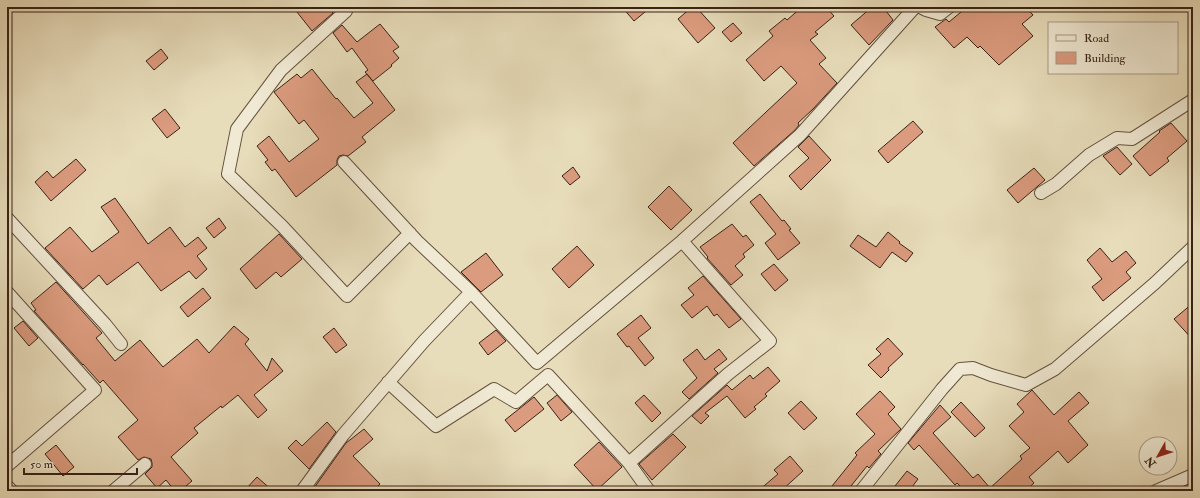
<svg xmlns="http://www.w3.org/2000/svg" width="1200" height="498" font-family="'IM FELL Double Pica',serif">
<rect width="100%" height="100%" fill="#e8ddbb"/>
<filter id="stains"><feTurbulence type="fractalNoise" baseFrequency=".005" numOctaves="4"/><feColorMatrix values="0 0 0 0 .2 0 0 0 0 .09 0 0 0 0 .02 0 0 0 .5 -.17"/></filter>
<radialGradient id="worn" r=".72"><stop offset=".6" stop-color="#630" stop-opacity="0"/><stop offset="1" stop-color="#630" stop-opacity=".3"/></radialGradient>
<path fill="#db9b7e" stroke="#392216" d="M293,7H328L333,13L312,31Z
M622,7H651L634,21Z
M692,7H696L715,28L698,43L678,19Z
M802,7H826L834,16L815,32L818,34L810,40L826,58L819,64L837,83L813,109L798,123L799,125L795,130L754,166L733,143L797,83L781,66L764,81L746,60L773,36L769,31L785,18L787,20Z
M872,7H883L893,20L869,45L851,25Z
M967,7H1026L1033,15L1022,24L1033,36L999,65L980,46L978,48L967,37L954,48L935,27L946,19L949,22Z
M733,23L742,33L731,42L722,32Z
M380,24L399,47L393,51L399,58L391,65L392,66L373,81L365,72L368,70L352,48L347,52L333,33L342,25L357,42Z
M161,49L168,58L154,70L146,61Z
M312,69L336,99L337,98L354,118L373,103L356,82L367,74L395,110L362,137L366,142L348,156L343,155L339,156L337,160V165L296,197L275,169L272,171L265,162L268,160L257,146L269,136L289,162L319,139L304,120L299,124L274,92L297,74L301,78Z
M165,109L180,128L167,138L152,119Z
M913,121L923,132L888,163L878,151Z
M1171,123L1187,141L1167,158L1169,161L1150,176L1133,156L1160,132L1159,131Z
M809,136L831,160L801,190L789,176L809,158L798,147Z
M1117,147L1132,164L1120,175L1103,156Z
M76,159L86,170L51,201L35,182L47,171L53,178Z
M573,167L580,177L570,185L562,176Z
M1034,168L1045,180L1018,203L1007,190Z
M669,186L692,210L671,230L648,207Z
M760,194L782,221L784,220L791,229L789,230L800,243L778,260L765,243L776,234L750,202Z
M115,198L148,244L170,227L185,247L198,237L207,248L197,256L207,269L196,279L189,271L161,291L138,262L107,285L99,275L83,289L45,248L70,227L92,252L119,232L101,207Z
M219,218L226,228L214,238L206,228Z
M732,224L743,237L746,235L754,245L743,254L745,257L735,266L743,275L731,285L707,258L708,257L700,247Z
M888,232L900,242L899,243L913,253L906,262L892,252L880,268L850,246L858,235L876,247Z
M279,234L302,259L281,277L276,272L256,289L240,269Z
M577,246L594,265L569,288L552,269Z
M1100,248L1112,262L1126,251L1136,263L1126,272L1131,278L1103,301L1092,287L1102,279L1087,260Z
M486,253L503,275L481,292L461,272Z
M774,264L788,280L775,291L761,274Z
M703,276L741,319L729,328L717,314L714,316L707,306L692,318L681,305L694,295L688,288Z
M56,282L102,333L96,338L115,361L140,340L163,367L197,339L209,353L234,326L249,339L245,344L267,371L272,358L283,371L254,395L267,410L258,418L238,395L222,408L221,406L194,428L198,433L171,457L192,481L180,491H175L166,480L157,488L145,474L152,467V463L151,459L144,457L138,460L118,437L138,420L103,380L100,383L83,364V365L34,311L36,310L31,303Z
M203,288L211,298L188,317L180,307Z
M1193,303V340L1174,319Z
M641,315L651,328L638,338L654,358L645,366L629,346L627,347L617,334Z
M23,321L38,338L29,346L14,328Z
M334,328L347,345L336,353L323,337Z
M496,330L506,341L488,355L479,343Z
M888,338L903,354L888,368L889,370L881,378L868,365L881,354L876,349Z
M697,349L705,360L719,349L727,359L714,369L718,373L689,399L682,392L697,378L683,360Z
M768,367L780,381L765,394L767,396L754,407L756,409L745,418L727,396L705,413L709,416L701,424L692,416L727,385L732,390L750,375L753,379Z
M1032,390L1054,415L1079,392L1089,403L1068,421L1088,445L1068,463L1058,451L1029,477L1034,483L1025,491H959L962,488L957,483L955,485L919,445L914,450L908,443L940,405L951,417L933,433L973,478L978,474L990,488L1022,459L1020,456L1030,448L1009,426L1024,412L1017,404Z
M880,391L895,407L888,414L901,429L878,451L881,454L869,468L867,466L847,491H828L857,455L855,453L875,434L856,414Z
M557,395L572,412L561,421L547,403Z
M644,395L661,413L652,422L635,403Z
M534,397L544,409L515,432L505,420Z
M801,401L817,418L804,430L788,413Z
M961,402L985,428L975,437L951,412Z
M327,422L336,432L309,469L288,448L296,440L302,446Z
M364,429L373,439L353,456L380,484L373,491H316L314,488L346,443Z
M673,434L686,447L652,480L639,464Z
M599,442L622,467L597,490L574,465Z
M56,445L74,467L63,476L45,454Z
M790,456L803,471L781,491H758L778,474L774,470Z
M907,471L918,479L909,491H891Z
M257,477L273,491H244Z"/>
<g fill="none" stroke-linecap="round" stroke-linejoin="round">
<g stroke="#65513f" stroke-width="14">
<path id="minor" d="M343,7L346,11L281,70L237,129L228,174L282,226L347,296L410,233
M920,7L926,10L940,14L949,7
M344,162L417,241L471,292
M1041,193L1056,184L1089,155L1117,138L1132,139L1193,100
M7,218L105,324L121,344
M7,292L95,390L7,466
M388,382L436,426L494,389L516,402L548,375L629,463L728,374L770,341L682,241
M629,463L649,491
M7,486L12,491
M113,491L145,464
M302,491L343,435L424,341L471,292L537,363L682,241L800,135L915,7
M861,491L942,389L960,369L973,368L991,375L1026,385L1055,369L1155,283L1193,247
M1156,491L1193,475"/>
</g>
<use href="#minor" stroke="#f0e9d3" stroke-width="12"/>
</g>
<rect width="1200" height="498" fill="none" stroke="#e8ddbb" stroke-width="24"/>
<rect x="8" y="8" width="1184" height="482" fill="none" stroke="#392216" stroke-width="2"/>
<rect x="12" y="12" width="1176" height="474" fill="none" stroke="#392216"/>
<rect x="1048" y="22" width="130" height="52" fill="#f0e9d3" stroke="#a79987"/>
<rect x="1056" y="35" width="20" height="6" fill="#f0e9d3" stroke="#a79987"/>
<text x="1084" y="42" font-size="12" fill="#392216">Road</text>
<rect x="1056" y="52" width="20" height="12" fill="#db9b7e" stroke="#a79987"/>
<text x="1084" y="62" font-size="12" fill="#392216">Building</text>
<g transform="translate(1158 456) rotate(231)"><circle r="19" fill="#f0e9d3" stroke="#a79987"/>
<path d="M0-3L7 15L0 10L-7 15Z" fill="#8f2418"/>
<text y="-6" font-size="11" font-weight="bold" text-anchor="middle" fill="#392216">N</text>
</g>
<path d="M24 468v6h113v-6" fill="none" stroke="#392216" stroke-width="2"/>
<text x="30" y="468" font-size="12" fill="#392216" stroke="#f0e9d3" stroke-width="3" paint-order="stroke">50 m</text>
<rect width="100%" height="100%" filter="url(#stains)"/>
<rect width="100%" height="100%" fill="url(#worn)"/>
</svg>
